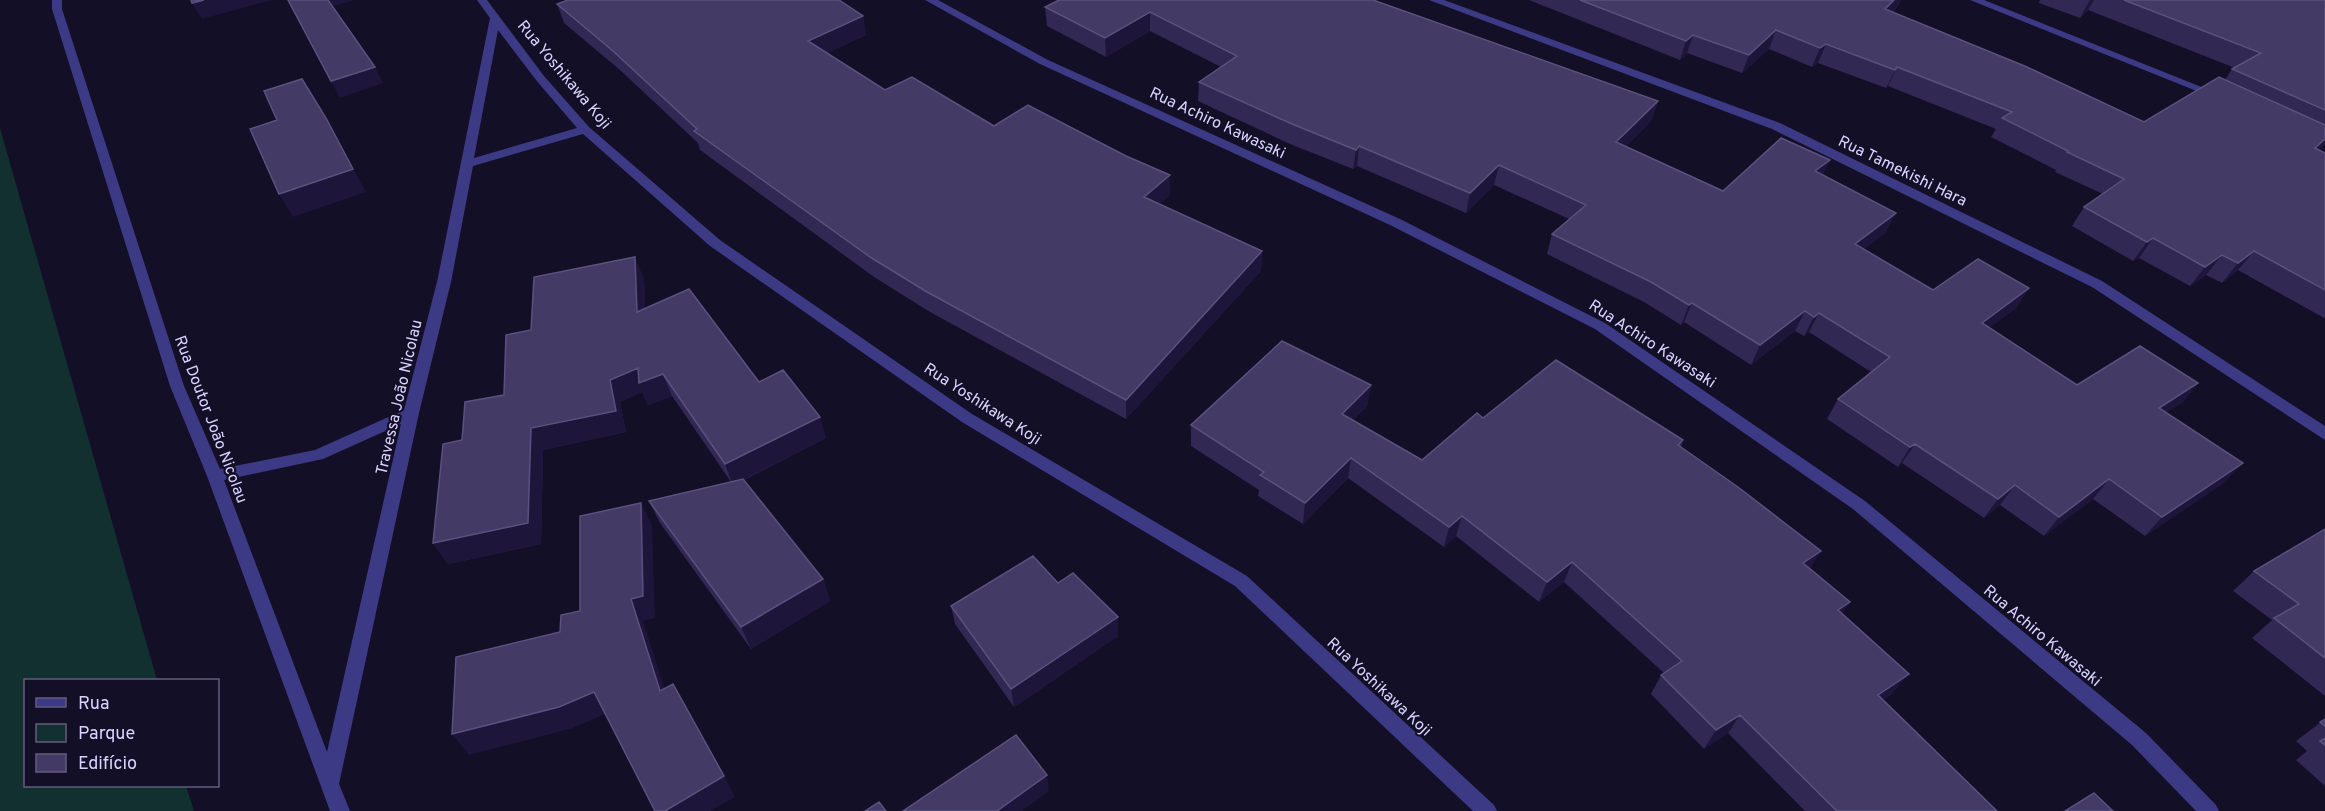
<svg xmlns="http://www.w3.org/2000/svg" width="2325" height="811" font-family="Overpass,sans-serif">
<rect width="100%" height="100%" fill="#130f26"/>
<path fill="#12302f" d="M0,128L157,680H26V786H186L194,811H0Z"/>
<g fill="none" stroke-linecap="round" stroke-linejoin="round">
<path fill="#3d3a85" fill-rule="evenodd" d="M52,0H62V9L184,386L220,469L315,450L404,410L437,282L490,18L477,0H487L544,76L589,127L720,240L972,414L1247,576L1494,805L1497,811H1473L1235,586L962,422L710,246L583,134L473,166L451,282L419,413L339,784L350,811H330L207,476L170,386L52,9ZM498,30L536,80L577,128L474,158ZM401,424L327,752L224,480L323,459Z
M925,0H938L1048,60L1400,219L1605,323L1865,501L2146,733L2216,805L2219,811H2196L2132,745L1853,509L1595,329L1390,225L1040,64Z
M1429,0H1444L1780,123L2102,281L2325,426V440L2092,287L1772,129Z
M1970,0H1984L2224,96L2218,99L2214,98Z"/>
</g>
<path fill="#312854" d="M1373,0L1658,101L1651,121L1625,147L1723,191L1823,175L1896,213L1885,233L1864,249L1933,290L2029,288L2016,308L1989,328L2077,385L2198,383L2182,403L2166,412L2225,482L2145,536L2093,499L2044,536L2000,505L1984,518L1902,463L1898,467L1827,419L1838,399L1871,372L1809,332L1804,336L1795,331L1751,365L1684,322L1681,325L1644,302L1547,254L1552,234L1569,219L1494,185L1466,213L1357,166L1353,169L1290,144L1198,101L1199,82L1221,67L1150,31L1106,57L1047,26L1045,7Z
M1529,0H1901L1898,6L1893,12L2144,122L2225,80L2232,69L2235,68L2088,10L2080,18L2039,3L2040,0H2325V143L2319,150L2325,153V317L2324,318L2238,270L2222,283L2206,275L2190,286L2139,258L2133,261L2072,226L2084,207L2103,194L2055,172L2056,170L1991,137L1996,129L1888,86L1886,88L1818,63L1812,67L1769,49L1742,73L1687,53L1680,60Z
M557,4L863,16L866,35L827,53L885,90L994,126L1170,195L1159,204L1262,251L1261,271L1126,419L930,312L874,277L700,150L698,143L620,70L564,23Z
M644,279L645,308L759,382L820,417L826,438L744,480L823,579L830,601L751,649L660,523L649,501L731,482L672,396L648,405L642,392L620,402L626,432L543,450L541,544L448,564L433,543L462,440L504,395L531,330Z
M1371,385L1367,406L1353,420L1422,460L1483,418L1683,440L1681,447L1821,551L1809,569L1850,602L1842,613L1893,693L1883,700L1997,811H1805L1728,733L1704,749L1651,694L1661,675L1664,673L1564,582L1539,602L1456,536L1444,547L1348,478L1303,524L1258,496L1259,490L1191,446V425Z
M2325,529V696L2252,638L2272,620L2233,591L2254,571Z
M951,606L1118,617V636L1014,707L955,624Z
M2325,719V786L2296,760L2307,751L2296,741Z"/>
<path fill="#1d163a" d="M204,0H272L202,19L192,3Z
M327,0H355L330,7Z
M1894,0H1901L1898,6L1877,27L1885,9Z
M2090,0H2094L2088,10L2080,18Z
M1150,12V31L1106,57L1105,38Z
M863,16L866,35L813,60L808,41Z
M1776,30L1769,49L1742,73L1749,55Z
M1693,35L1687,53L1680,60L1686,41Z
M1826,44L1818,63L1812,67L1820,48Z
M375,67L383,83L340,98L331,81Z
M1897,67L1888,86L1886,88L1895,70Z
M1658,101L1651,121L1610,162L1616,142Z
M326,118L366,192L293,217L279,194Z
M2325,139V143L2321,149L2300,167L2315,148Z
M1359,146L1357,166L1353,169L1356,150Z
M1830,160L1821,180L1815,171Z
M1499,165L1494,185L1466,213L1470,193Z
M1170,175V195L1144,216V197Z
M1896,213L1885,233L1845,264L1855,244Z
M2153,238L2139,258L2133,261L2147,242Z
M1262,251L1261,271L1126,419V400Z
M2254,251L2238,270L2222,283L2238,263Z
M2222,255L2206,275L2190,286L2205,267Z
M635,257L644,279L646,333L637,312Z
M2029,288L2016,308L1970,343L1982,323Z
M1692,303L1684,322L1681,325L1689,305Z
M1805,311L1795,331L1751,365L1760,345Z
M1819,313L1809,332L1804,336L1814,317Z
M638,368L663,374L672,396L648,405L642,392L620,402L626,432L543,450L541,544L448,564L433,543L531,428L610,380Z
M2198,383L2182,403L2143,427L2159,408Z
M1371,385L1367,406L1338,435L1342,414Z
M820,417L826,438L733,485L725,464Z
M1915,444L1902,463L1898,467L1910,447Z
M1351,458L1348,478L1303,524L1305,503Z
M2243,463L2225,482L2145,536L2162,517Z
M2109,479L2093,499L2044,536L2059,517Z
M2015,485L2000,505L1984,518L1998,499Z
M641,503L652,525L655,618L643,621L672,712L660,691L631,599Z
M1462,516L1456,536L1444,547L1449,527Z
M1821,551L1808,571L1803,563Z
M1572,562L1564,582L1539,602L1547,582Z
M823,579L830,601L751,649L741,627Z
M1850,602L1836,622L1838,610Z
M1118,617V636L1014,707L1011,689Z
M1909,674L1893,693L1863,714L1878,695Z
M594,692L607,713L573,728L469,755L452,734Z
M1740,715L1728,733L1704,749L1716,730Z
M1047,775L1049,791L1022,811H997Z
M724,776L735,797L710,811H665Z"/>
<path fill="#433a66" stroke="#5a527e" stroke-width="1.5" d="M191,0H204L192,3Z
M288,0H328L375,67L331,81Z
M568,0H839L863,16L808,41L885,90L912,77L994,126L1028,105L1126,156L1170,175L1144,197L1262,251L1126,400L927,292L870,257L694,131L697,129L613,51L557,4Z
M1059,0H1373L1658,101L1616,142L1723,191L1781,138L1830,160L1815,171L1896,213L1855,244L1933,290L1978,259L2029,288L1982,323L2077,385L2140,346L2198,383L2159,408L2243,463L2162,517L2109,479L2059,517L2015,485L1998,499L1915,444L1910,447L1838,399L1890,357L1819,313L1814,317L1805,311L1760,345L1692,303L1689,305L1651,282L1552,234L1586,205L1499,165L1470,193L1359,146L1356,150L1292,124L1199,82L1237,56L1150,12L1105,38L1045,7Z
M1580,0H1894L1885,9L2027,67L2144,122L2219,77L2325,125V139L2315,148L2325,153V290L2254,251L2238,263L2222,255L2205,267L2153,238L2147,242L2084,207L2124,179L2067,152L2068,151L2002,118L2012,112L1897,67L1895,70L1826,44L1820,48L1776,30L1749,55L1693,35L1686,41Z
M2124,0H2325V110L2232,69L2261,53Z
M302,79L326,118L353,169L279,194L250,129L277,120L264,91Z
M635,257L637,312L689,289L759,382L783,370L820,417L725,464L663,374L639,383L638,368L610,380L616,411L531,428L528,523L433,543L443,444L462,440L465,402L504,395L506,335L531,330L534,277Z
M1282,341L1371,385L1342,414L1422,460L1477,413L1483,418L1556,360L1683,440L1678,445L1738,487L1821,551L1803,563L1850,602L1838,610L1909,674L1878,695L1997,811H1837L1740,715L1716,730L1661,675L1682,661L1572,562L1547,582L1462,516L1449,527L1351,458L1305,503L1260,475L1264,472L1191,425Z
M743,479L823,579L741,627L649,501Z
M641,503L643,596L631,599L660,691L673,684L724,776L665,811H655L594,692L559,707L452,734L456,657L560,632L561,615L580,611V516Z
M2325,529V658L2274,618L2299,604L2254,571Z
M1033,556L1058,583L1073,573L1118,617L1011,689L951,606Z
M2325,719V726L2320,722Z
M1016,735L1047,775L997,811H903Z
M2325,738V745L2320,741Z
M2094,793L2113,811H2065Z
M879,802L886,811H865Z"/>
<g text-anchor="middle" stroke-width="4.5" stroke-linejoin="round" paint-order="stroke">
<g font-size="16" fill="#d9d4ff" stroke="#130f26">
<text transform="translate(565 74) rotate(50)" y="6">Rua Yoshikawa Koji</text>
<text transform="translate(1218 122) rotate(25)" y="6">Rua Achiro Kawasaki</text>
<text transform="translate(1903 170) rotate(26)" y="6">Rua Tamekishi Hara</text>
<text transform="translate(1653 343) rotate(33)" y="6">Rua Achiro Kawasaki</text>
<text transform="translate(398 397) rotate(-77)" y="6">Travessa João Nicolau</text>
<text transform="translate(983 403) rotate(33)" y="6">Rua Yoshikawa Koji</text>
<text transform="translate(212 419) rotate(69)" y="6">Rua Doutor João Nicolau</text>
<text transform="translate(2043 635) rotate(40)" y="6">Rua Achiro Kawasaki</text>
<text transform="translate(1380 686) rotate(43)" y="6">Rua Yoshikawa Koji</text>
</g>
</g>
<rect x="24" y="679" width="195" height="108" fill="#130f26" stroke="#625e7d" stroke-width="1.5"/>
<rect x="36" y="698" width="30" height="9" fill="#3d3a85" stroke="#625e7d" stroke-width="1.5"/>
<text x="78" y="709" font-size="18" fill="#d9d4ff">Rua</text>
<rect x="36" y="724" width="30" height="18" fill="#12302f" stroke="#625e7d" stroke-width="1.5"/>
<text x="78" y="739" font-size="18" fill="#d9d4ff">Parque</text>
<rect x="36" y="754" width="30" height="18" fill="#433a66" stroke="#625e7d" stroke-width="1.5"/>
<text x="78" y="769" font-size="18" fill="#d9d4ff">Edifício</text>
</svg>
